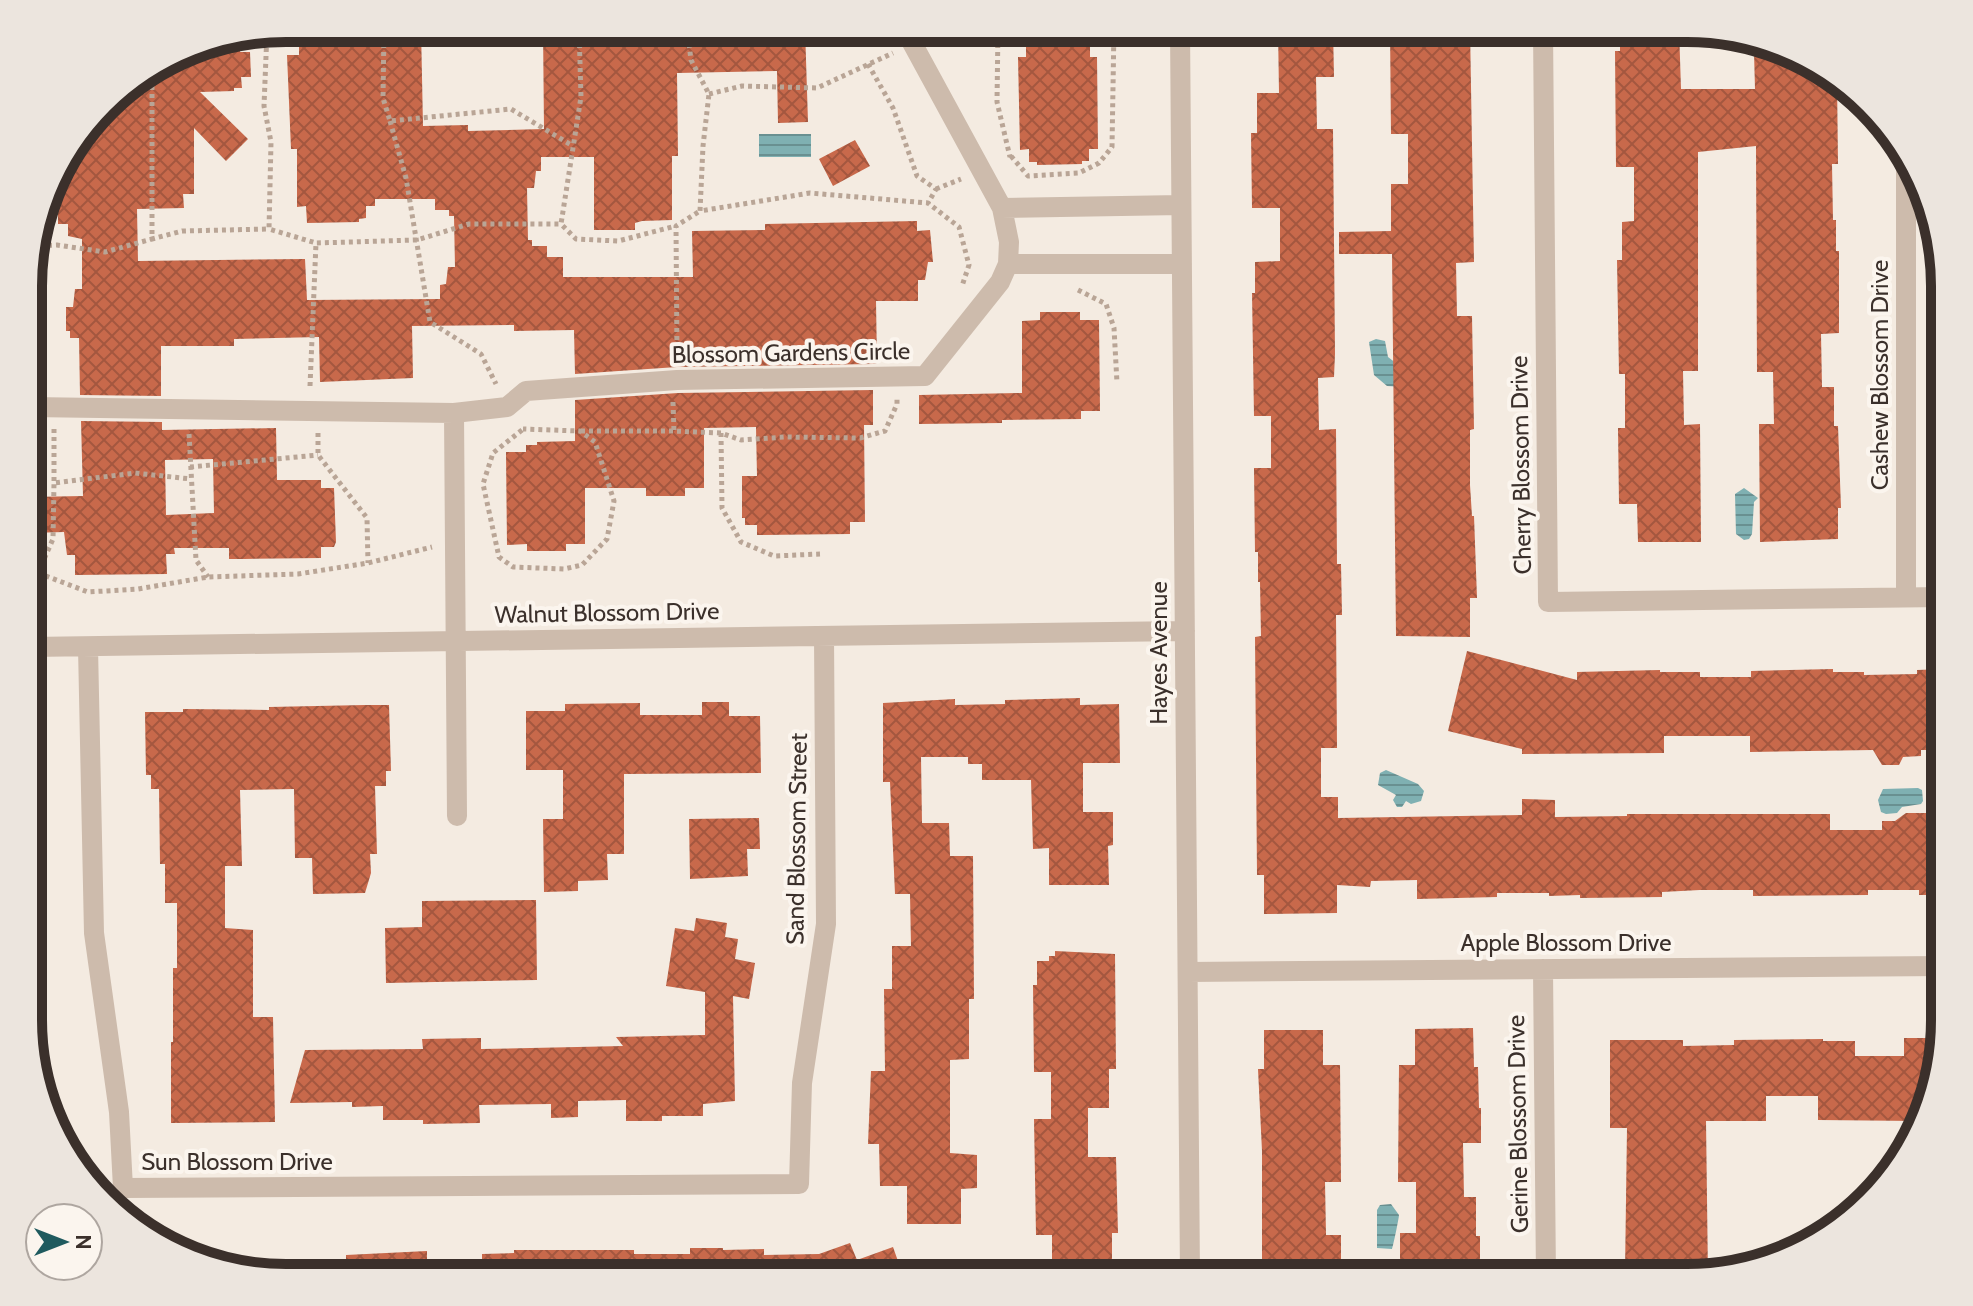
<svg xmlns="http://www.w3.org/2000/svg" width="1973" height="1306" font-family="Cabin,sans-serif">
<defs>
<pattern id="water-rules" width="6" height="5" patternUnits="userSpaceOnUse" patternTransform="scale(2)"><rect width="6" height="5" fill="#7fb0b2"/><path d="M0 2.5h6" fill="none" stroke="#699091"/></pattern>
<pattern id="building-cross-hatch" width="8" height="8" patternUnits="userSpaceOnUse" patternTransform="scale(2)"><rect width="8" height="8" fill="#c8694b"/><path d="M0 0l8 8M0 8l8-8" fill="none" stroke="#a4573f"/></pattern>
</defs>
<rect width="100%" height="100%" fill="#f4ebe1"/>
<path fill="url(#water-rules)" d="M759,134H811V157H759Z
M1376,339L1385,341L1388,357L1401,367L1404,387L1387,386L1374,375L1369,342Z
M1744,488L1758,498L1754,502L1752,534L1749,539L1744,540L1736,534L1735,494Z
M1386,770L1418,784L1424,791L1421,801L1411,804L1406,801L1402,807H1397L1393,800L1396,795L1378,785L1380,773Z
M1918,788L1922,790L1923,801L1921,804L1902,807L1897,813L1886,814L1881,812L1878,800L1883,789Z
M1391,1204L1399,1215C1399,1218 1393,1247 1392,1249L1377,1248V1210L1380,1205Z"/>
<path fill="url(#building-cross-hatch)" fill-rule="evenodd" d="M299,28H421L423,126L468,125V131L544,129L543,28H805L808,122L778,123L777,71L677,73L678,156H672V220L642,221L635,223V230H594V157H541V171H536L534,188H527L528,240H532V246H547V257H563V277H693L692,231L765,230V224L917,221V231L930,230L933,262H928L925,280H918V301H876L877,363L873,364L677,367L575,374L574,330L514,331V325L412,326L413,378L320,382L319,337L234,339V346H161V396L80,395L79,338H70V331H66V307H73L75,289H82V239L68,236V224H58V167L116,92L188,48L239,37L240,52H250L251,77H241L242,88H234V91L200,92L248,139L226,161L194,128V194H183L184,208L137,209L138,261L305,259L307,300L440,299V285L446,284L448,267H455L454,216H449V210H435V199H375V206H366V218L359,219V222L307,223L306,206L297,207V149H291L287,55H299Z
M1278,28H1333L1334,77H1316L1317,129H1333L1335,354L1334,377L1318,378L1319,430L1336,429L1337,564H1341L1342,615H1336L1337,748H1321V797H1338V818L1522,815V799L1555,800V817L1627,816V814H1830V830H1882V821H1895L1906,813H1944V895H1919V890H1868V895L1753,896V890H1700L1662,892V897L1580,898V895L1549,896V893H1497V897L1417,899V880L1371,881L1370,887L1337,885V913L1264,914V875H1257L1255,637L1261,636L1260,582H1258V552H1255L1254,468H1271V416H1254L1252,293H1255V262L1280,261V208H1252L1251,133H1257V93H1279Z
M1390,28H1470L1474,262L1456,263L1457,316H1472L1474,429L1470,430V485L1472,516H1474L1477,598H1470V637L1396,636L1392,254H1339V232L1391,231V184H1408V134H1391Z
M1620,28H1679L1681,89H1755L1754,52L1789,51L1831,72L1837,79L1838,164H1832L1833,220H1836V251H1839V333L1821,334L1822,387H1834V426H1838L1841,508H1838V539L1760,542L1759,424H1774L1773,372H1757L1756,146L1698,152V371H1683L1684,425L1700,424L1701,542H1638L1637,504H1619L1618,428H1625V374H1619L1617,260H1622V222L1634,221V167H1616L1615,51H1620Z
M1085,42V47H1090V57H1097L1098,149H1089V161H1082V164L1037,165V162H1029V149L1020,150L1018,57H1026V43Z
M855,140L870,166L833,186L819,159Z
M1040,312H1080V320H1099L1100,411H1081V419L1002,420V423L919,424V395L1022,393V321L1040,320Z
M873,390V425H864L865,522H850V534L757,535V525H745V518H742V476H757L756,427L704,428V488H685V496H646V488H585V544H566V551H527V544L507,545L506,452H526V445H537V442L575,441V400L678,393Z
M81,421L162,422V430L276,428L277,480H321V488H334L336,542L334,547H321V558L244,559H229V548H174L175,554H166L167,574L75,575V555H67L64,532L30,533V497L83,496ZM213,459L214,513L166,515L165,460Z
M1467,651L1577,680V672L1660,670V672H1700V677H1751V671L1833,669V672H1864V675L1917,674V670L1944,669V750H1921V756L1903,757L1899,765H1882L1873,750L1750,752V736H1664V753L1522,754V749L1448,731Z
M1080,698V705L1119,704L1120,763H1083V812H1113V845L1108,846L1109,885H1049V848L1033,849L1031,780H982V764H968V757H921L922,823H949L950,856H973L974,999H969V1059L950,1060V1153L977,1155V1188L961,1189V1224H907V1186H880L879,1144H868L871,1071H885L884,989H892V946H911L910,894H895L890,782H883V703L955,699V705L1005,704V700Z
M702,702H729V716H760L761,773L624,774V854H607L608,880L578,881V891L544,892L543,819H563V770H526V711H565V704L640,703V715H702Z
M365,705H389L391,771H386V786H375L377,854H370L371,873L365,893L313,894L312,858H295L294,789L240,790L242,866H225V928L253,930V1017H273L275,1122L171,1123V1042H173V968H177V903H165V864H160L159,789H151V775H146L145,712H183V709L269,710V707Z
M759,818L760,849H747L748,876L690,879L689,819Z
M536,900L537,980L386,983L385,928L422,927V901Z
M696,918L727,923L725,937L738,939L735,959L755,963L749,999L733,996L735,1101L703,1104V1116H662V1121H626V1100L578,1101V1117L551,1118V1104L479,1105L480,1123L423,1124V1120H383V1106L352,1107V1102L290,1103L305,1050L423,1049L422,1039L481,1038V1049L623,1046L616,1037L705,1035V992L666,986L675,928L694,931Z
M1055,951L1115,954L1116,1069H1109V1108H1088V1157H1116L1118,1233H1112V1271L1052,1273V1235H1036L1034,1119H1051V1072H1034L1033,985H1037V961H1049V956H1055Z
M1473,1028L1474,1067H1478L1479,1108H1481V1143H1463L1464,1197H1476V1236H1480V1268L1400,1269V1233H1416V1182H1398L1399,1065H1415V1029Z
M1264,1030H1323V1065H1340L1341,1182H1325L1326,1235H1341V1269L1262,1270V1151L1258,1069H1264Z
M1904,1038H1938V1054L1916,1121L1818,1120V1096H1766V1121H1706L1708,1276L1658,1277V1272H1625L1627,1128H1610V1040H1683V1046L1734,1045V1040L1823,1039V1041H1855V1056H1904Z
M850,1243L857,1260L893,1247L904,1278H482V1254L514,1253V1250H634V1254H690V1248H723V1250L764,1249V1255L819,1254Z
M427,1251V1278H346V1255Z"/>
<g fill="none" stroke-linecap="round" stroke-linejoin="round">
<path stroke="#b9a596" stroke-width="5" stroke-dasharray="4 4" stroke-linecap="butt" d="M384,28L383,98L390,121L511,109L573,146
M579,28L581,97L561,224L576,239L618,241L676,226
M687,28L691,60L709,94L703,146L700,211L810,193L928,203L959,227L969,265L962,286
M998,28L997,102L1010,157
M998,30L1067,37L1114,32
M267,32L264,106L271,142L269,229L316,243
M868,64L893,108L917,176L936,189L928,203
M152,70V239L182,231L269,229
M709,94L742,86L817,88L893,53
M390,121L406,178L430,322L481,354L496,384
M1011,156L1028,176L1079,173L1099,163L1112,147L1114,28
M936,189L961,179
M32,246L57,245L105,252L152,239
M1078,290L1106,304L1114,328L1117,383
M677,356L676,226L700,211
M310,386L316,243L417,240L469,224H561
M673,402L674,431
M54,429V483L135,473L191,479
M522,430L493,453L483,484L499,557L513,567L564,569L582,565L607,539L614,501L595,442L580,431L523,429
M581,431H674L721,433L741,440L785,437L860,438L885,431L897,404V398
M318,433V455L367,518L368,563
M721,433L722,508L741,542L774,556L820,554
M189,434L196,560L208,577
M190,467L318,455
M30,573H38L88,592L138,589L208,577L298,574L368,563L432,547
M38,573L53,539L54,483"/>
<path stroke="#cdbbac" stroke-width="20" d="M1180,28L1190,1278
M1543,28L1548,602L1944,597
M1906,153V597
M1002,208L1181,205
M1008,264H1182
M30,407L454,413L507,407L526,391L677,380L925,376L1000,282L1008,264L1009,242L1002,208L904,28
M454,413L457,816
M30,647L1185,631
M88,647L94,933L119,1112L123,1188L799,1184L802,1083L826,924L824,636
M1543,969L1546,1278
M1188,972L1944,966"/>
</g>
<g text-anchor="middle" stroke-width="8" stroke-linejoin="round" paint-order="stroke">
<g font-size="24" fill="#3b302b" stroke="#fbf5ee">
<text transform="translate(791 353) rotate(-1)" y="8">Blossom Gardens Circle</text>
<text transform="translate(1880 375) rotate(-90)" y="8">Cashew Blossom Drive</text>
<text transform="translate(1521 465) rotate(-91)" y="8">Cherry Blossom Drive</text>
<text transform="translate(607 613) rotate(-1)" y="8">Walnut Blossom Drive</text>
<text transform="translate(1159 653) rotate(-90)" y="8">Hayes Avenue</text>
<text transform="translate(797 839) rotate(-89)" y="8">Sand Blossom Street</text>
<text x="1566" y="951">Apple Blossom Drive</text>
<text transform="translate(1518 1124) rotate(-91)" y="8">Gerine Blossom Drive</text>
<text x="237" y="1170">Sun Blossom Drive</text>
</g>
</g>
<path d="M0 0H1973V1306H0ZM286 42H1687A244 244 0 0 1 1931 286V1020A244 244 0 0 1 1687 1264H286A244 244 0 0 1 42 1020V286A244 244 0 0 1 286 42Z" fill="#ece5de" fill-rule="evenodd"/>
<path fill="none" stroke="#3b302b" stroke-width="10" d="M286 42H1687A244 244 0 0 1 1931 286V1020A244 244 0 0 1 1687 1264H286A244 244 0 0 1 42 1020V286A244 244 0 0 1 286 42Z"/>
<g transform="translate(64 1242) rotate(90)"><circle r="38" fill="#fbf5ee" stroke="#aea6a0" stroke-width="2"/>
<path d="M0-6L14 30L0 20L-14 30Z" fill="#1f5a5e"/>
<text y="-12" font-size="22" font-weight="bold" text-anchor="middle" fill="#3b302b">N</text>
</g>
</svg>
